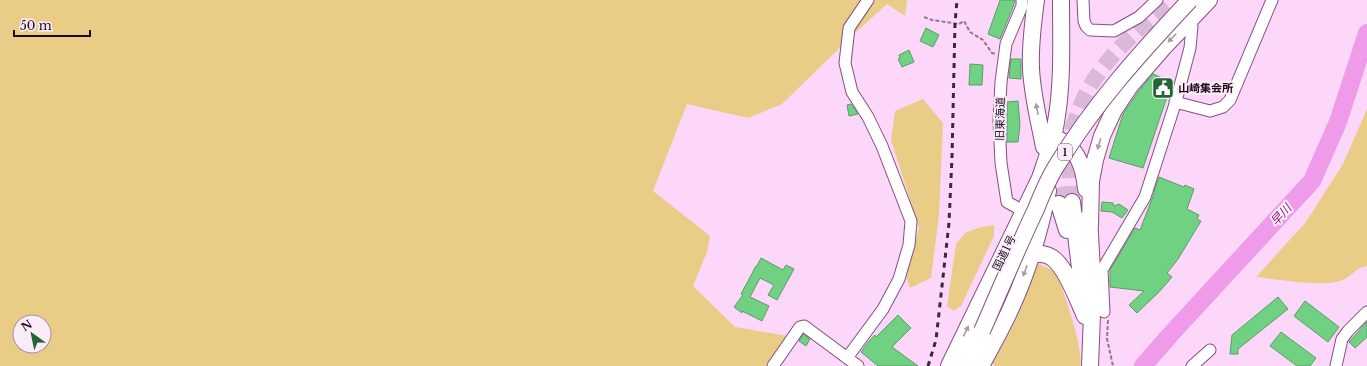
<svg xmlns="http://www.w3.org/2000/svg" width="1367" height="366" font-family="'Libre Baskerville','Noto Sans JP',serif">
<rect width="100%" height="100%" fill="#fcd7f9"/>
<path fill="#e9cc85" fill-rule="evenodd" d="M0,0H907L905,16L887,4L854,34L782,104L748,118L687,104L653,191L710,236L707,252L693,286L735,327L788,336L770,366H0ZM20,322H44V346H20Z
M923,99L943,123L939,215L931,278L910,288L906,276L919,228L891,140L895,111Z
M1367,109V266C1355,268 1350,278 1340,281C1321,287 1277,279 1256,277L1306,222L1343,164Z
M994,225V236L961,306L954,311L947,306L956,244L965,233L981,227Z
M1037,263L1057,272C1063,293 1084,347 1080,366H995L992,363Z"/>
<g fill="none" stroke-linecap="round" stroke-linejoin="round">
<path stroke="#ef9bea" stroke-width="18" d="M1143,366L1170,335L1312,181L1338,122L1367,33"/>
</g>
<path fill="#71d183" stroke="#5c9c68" d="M1000,0H1015L1013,7L1000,39L988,34Z
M926,28L939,35L933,47L920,41Z
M909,50L914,62L902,67L898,59L900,58L899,55Z
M1011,59H1021V79L1009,78Z
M970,64L983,65L982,85H969Z
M1153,74L1172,82L1143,168L1109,158L1123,114L1138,92Z
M1018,101L1020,125L1018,142H1007V102Z
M851,104L858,114L849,116L847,105Z
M1159,177L1184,187L1185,185L1194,189L1187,209L1199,215L1197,219L1201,221L1178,259L1167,273L1172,277L1159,292L1137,313L1129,305L1144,291L1110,287V270L1135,228L1140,230L1155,191H1154Z
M1102,202L1113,203L1114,206L1119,204L1128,210L1122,218L1112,212L1101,211Z
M761,258L783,270L786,265L794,269L777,300L768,295L774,285L760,278L750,297L769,306L762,321L742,311V313L734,307L743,295L741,294L756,266H757Z
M1278,297L1288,309L1238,349V354H1230L1232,335Z
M1305,301L1339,327L1328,342L1294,316Z
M898,315L911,328L892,347L918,366H878L861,352L869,341L875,335L876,337Z
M1367,322V337L1355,348L1349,342Z
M1281,332L1316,358L1310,366H1297L1270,346Z
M803,334L810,339L806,346L799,341Z"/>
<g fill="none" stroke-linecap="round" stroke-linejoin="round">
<path stroke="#dbb8d8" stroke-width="16" stroke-dasharray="16 8" stroke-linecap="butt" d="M1049,165L1059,204
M1072,202C1070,178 1068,154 1072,131C1073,125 1076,119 1078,113C1095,63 1134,34 1173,0"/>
<g stroke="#844e82" stroke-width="13">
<path id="minor" d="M1022,0V6L1006,44L1001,82L999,121L1001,163L1007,202L1029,214
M1083,0L1084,21L1086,26L1090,30L1114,31L1139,17L1157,0
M1175,102L1210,111L1223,107L1230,100L1272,0
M1104,312L1102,270L1145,197L1176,101L1190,48L1192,26
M847,358L883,309L899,279L909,245L911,221L882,146L868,117L852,92L845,63L849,28L868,0
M773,366L800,327L804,326L858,366
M1192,366L1210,350
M1336,366L1342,339L1348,331L1367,312"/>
</g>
<g stroke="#844e82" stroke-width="18">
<path id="highway" d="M1036,0C1033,22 1030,45 1031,68C1032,94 1039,121 1044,147
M1058,139C1078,148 1084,168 1086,189
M1072,202L1083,293
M1059,204L1067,230
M1089,216L1093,289L1090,366
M1090,226L1091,181L1095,160L1102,136L1114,110L1130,86L1163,48L1209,0
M1032,254C1040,253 1049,254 1055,260C1068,272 1078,301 1085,316
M949,366L1040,178C1046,160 1053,142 1056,122C1063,82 1061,40 1061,0
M964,366L982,331
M981,366C991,347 1002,328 1011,308C1028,271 1040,231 1048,191"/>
</g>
<path stroke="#937691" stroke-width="2" stroke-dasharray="4 2" stroke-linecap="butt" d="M924,17L932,20L959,24L964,21L970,32L983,40L992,53L996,54
M1108,320L1107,339L1113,366"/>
<use href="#minor" stroke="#fff" stroke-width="11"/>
<use href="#highway" stroke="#fff" stroke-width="16"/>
<path stroke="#3e273d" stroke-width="3" stroke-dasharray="5 5" stroke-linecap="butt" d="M928,366L936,340L949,223L952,157L955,23L957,0"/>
<g stroke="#844e82" stroke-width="18" stroke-linecap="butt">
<path id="highway-bridge" d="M982,331C1000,290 1017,249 1036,209C1042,194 1048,179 1057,165C1094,104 1141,52 1190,0"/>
</g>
<use href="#highway-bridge" stroke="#fff" stroke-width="16"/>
</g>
<defs><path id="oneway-solid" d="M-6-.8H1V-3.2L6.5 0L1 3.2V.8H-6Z"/></defs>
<g fill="#a59da5">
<use href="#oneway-solid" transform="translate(1172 38) rotate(134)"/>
<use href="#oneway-solid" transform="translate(1037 109) rotate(-101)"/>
<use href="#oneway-solid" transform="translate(1099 144) rotate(106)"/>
<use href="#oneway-solid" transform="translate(1025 271) rotate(111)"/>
<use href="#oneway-solid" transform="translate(966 331) rotate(-64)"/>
</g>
<defs>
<g id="civic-square" transform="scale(1.15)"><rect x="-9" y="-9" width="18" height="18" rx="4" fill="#216733" stroke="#faedf9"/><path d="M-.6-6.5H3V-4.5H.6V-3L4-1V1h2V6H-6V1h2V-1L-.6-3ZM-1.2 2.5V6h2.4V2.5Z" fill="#fff"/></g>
</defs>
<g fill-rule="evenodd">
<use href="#civic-square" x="1163" y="88"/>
</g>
<g text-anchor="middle" stroke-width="4" stroke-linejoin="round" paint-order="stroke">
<rect fill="#faedf9" stroke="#604d5f" stroke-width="1" x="1058" y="144" width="14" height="16" rx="3"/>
<g font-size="10" font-weight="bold" fill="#1e091d">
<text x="1065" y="156">1</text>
</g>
<g font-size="11" font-weight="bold" fill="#1e091d" stroke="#faedf9" text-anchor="start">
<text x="1178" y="92">山崎集会所</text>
</g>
<g font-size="11" fill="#1e091d" stroke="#faedf9">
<text transform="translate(1000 119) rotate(-89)" y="4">旧東海道</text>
<text transform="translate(1004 253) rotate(-64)" y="4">国道1号</text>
</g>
<g font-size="12" font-style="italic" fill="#801d7e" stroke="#faedf9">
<text transform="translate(1281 215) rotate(-48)" y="4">早川</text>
</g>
</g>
<g transform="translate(32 334) rotate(327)"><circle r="19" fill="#faedf9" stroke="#a292a1"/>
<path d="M0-3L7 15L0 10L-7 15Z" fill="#216733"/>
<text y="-6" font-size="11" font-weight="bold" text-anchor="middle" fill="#1e091d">N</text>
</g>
<path d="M14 30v6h76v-6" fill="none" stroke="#1e091d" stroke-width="2"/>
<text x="20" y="30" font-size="12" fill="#1e091d" stroke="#faedf9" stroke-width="3" paint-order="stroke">50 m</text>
</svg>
